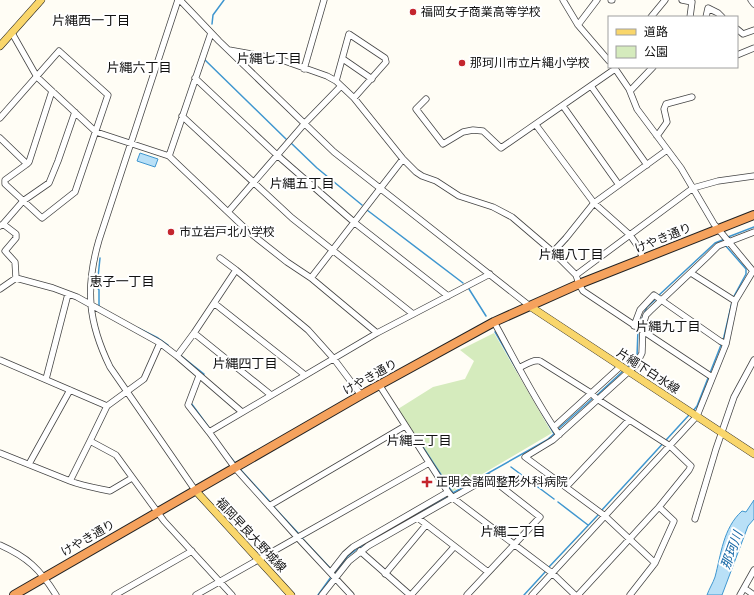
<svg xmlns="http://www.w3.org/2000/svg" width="754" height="595" font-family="'Roboto Serif','Noto Sans JP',serif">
<rect width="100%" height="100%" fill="#fffdf5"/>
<path fill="#d5ebbd" d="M494,333L552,433L452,492L398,409L433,387L465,379L474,361L460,350Z"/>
<path fill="#b9e0f7" stroke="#3f96cf" d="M140,153L158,159L155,167L137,161Z
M754,500V519L748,526L722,595H707C709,589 713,583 715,577C721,555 723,528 742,511L746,512Z"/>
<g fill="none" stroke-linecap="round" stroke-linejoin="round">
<path stroke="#3f96cf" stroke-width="1.5" d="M212,24L213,15L224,0
M204,59L286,139
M291,143L317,168L362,205
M367,210L463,283
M728,237L754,227
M725,245L746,269V274L733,298
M469,289L486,316
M658,296L715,243L725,239
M100,307L99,306V290L97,287L100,258
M639,325L647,307L656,299
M138,328L158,338L168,345
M495,332L518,372
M723,341L732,302
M180,355L204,374L203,376
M627,367L637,356L638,329
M596,396L623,371
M191,403L210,429
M693,411L697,406L721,345
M542,413L554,434
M557,430L593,398
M415,435L453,493
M227,453L236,464
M511,467L554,499
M240,469L271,503
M451,494L547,440L555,433
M558,502L588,525
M273,506L299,534
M601,511L689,415
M301,537L331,569
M548,568L599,514
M334,574L348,556L357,549L448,496
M318,595L331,577
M524,595L546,571"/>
<g stroke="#444" stroke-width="7">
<path id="minor" d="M178,0L99,240C85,288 88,322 110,367L195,490
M180,0L219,41L334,152L531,307
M563,0L578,25L609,61
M611,0H612
M682,0L692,2L690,17
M751,0L754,4
M651,17L665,0
M706,17L708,8L718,13L722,17
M578,25L597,0
M737,29L743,34L754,30
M12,33L37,77L96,132L169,156L249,232L287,262L311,278L377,333
M229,50L279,59L327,76L336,81L354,98L403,159L416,172L422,176L436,181L459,196L493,207L512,217L553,252L576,275L579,284L583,291L712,377
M737,55L754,48
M343,59L372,79
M304,69L324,0
M195,78L277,155L355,223L448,296
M336,81L349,34L385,58L386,62L354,98
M591,86L647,165
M630,91L653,67
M426,99L416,109L443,144L463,132L473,130L483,131L501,148L615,69
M563,106L619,185
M182,116L292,218L413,314
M0,118L59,51L108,95L75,192L42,218L5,184V180L27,164L0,138
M536,125L594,203L630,235L639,248L643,259
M657,136L667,122L664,109L666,104L692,97
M169,156L211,33
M27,164L29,162L52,91
M228,212L305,123L341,86
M3,224L23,201L49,183L58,161L75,112
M0,226L3,224L16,234V238L5,251L15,262L16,278
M553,252L566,238L594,203L667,150
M220,258L236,270L308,330L334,359L361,395
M691,273L735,301
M576,275L693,188L718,181L754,176
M16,278L53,288L77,297L160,343L144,379L107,406L90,441
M311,278L403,159
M0,289L16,278
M214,303L305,375
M494,322C515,360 534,399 559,435
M634,326L640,310L654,295L720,341L726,344
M194,333L271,395
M160,343L177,356L242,412
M177,356L194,333L236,270
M0,360L107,406
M519,368C525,365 533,359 540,361L591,393L597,399L670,446L691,466L689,470L659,507L578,595
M199,376L188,405L209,432
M46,379L68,294
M380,386L448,492L453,498L552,573L575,595
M554,427L621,366
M0,453L70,481
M29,464L70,390
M132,478L110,491C96,488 83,486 70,481L90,441L116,455L164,521L232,595
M566,487L629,420
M269,506L405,426
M659,507L674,521L655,563L605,516L525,457L553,440L636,365L642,353L643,325L646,315L650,311L707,257L718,246L754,232
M418,518L488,572
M695,519L716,449L734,397L754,360
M0,545C27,557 40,569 56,595
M360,551L410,595
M331,572L345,554L353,547L448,492
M385,574L426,525
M744,588L754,595
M115,595L192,551
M196,595L429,463
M322,595L349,561L368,546L489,477L540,517L467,595
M351,595L298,538L235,468L209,432L377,333L490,274
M411,595L454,547
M532,595L697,416L726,344L735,301L753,271L714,224L681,168L637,109L629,89L614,67
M630,595L655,563
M740,595L754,570"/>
</g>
<g stroke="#222" stroke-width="8">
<path id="major" d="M0,46L41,0
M531,307L754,454
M195,490L291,595"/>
</g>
<g stroke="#222" stroke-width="10">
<path id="highway" d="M14,595L361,395L494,322L579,284L754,215"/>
</g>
<use href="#minor" stroke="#fff" stroke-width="5.5"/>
<use href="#major" stroke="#f9d66b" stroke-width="7"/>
<use href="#highway" stroke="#f5a25d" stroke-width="8"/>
</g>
<g fill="#c4262e" stroke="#fff" stroke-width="1.5">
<circle cx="413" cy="12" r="4"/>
<circle cx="462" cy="63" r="4"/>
<circle cx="171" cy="232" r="4"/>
<path d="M425 476h4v4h4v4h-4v4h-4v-4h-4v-4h4z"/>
</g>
<g text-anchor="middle" stroke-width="4" stroke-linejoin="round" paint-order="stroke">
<g font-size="12" fill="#111" stroke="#fff" text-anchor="start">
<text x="421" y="16">福岡女子商業高等学校</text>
<text x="470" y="67">那珂川市立片縄小学校</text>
<text x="179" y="236">市立岩戸北小学校</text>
<text x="436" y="486">正明会諸岡整形外科病院</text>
</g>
<g font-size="12" fill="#111" stroke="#fff">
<text transform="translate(663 238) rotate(-22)" y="4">けやき通り</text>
<text transform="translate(648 371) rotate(33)" y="4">片繩下白水線</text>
<text transform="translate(370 377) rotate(-29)" y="4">けやき通り</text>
<text transform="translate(251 535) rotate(47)" y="4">福岡早良大野城線</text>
<text transform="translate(88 538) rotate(-30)" y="4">けやき通り</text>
</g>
<g font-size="13" fill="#111" stroke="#fff">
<text x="91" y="25">片縄西一丁目</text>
<text x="269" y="63">片縄七丁目</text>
<text x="139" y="72">片縄六丁目</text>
<text x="302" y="188">片縄五丁目</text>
<text x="571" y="259">片縄八丁目</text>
<text x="122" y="286">恵子一丁目</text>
<text x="668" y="331">片縄九丁目</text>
<text x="245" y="368">片縄四丁目</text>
<text x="419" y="445">片縄三丁目</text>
<text x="513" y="536">片縄二丁目</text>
</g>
<g font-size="13" font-style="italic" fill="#1768a6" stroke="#fff">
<text transform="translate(731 550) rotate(-70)" y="5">那珂川</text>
</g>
</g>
<rect x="608" y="16" width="130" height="52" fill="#ffffff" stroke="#a0a0a0"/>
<rect x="616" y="29" width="20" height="6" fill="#f9d66b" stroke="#a0a0a0"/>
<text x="644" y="36" font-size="12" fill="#111111">道路</text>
<rect x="616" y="46" width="20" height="12" fill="#d5ebbd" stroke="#a0a0a0"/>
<text x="644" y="56" font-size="12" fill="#111111">公園</text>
</svg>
